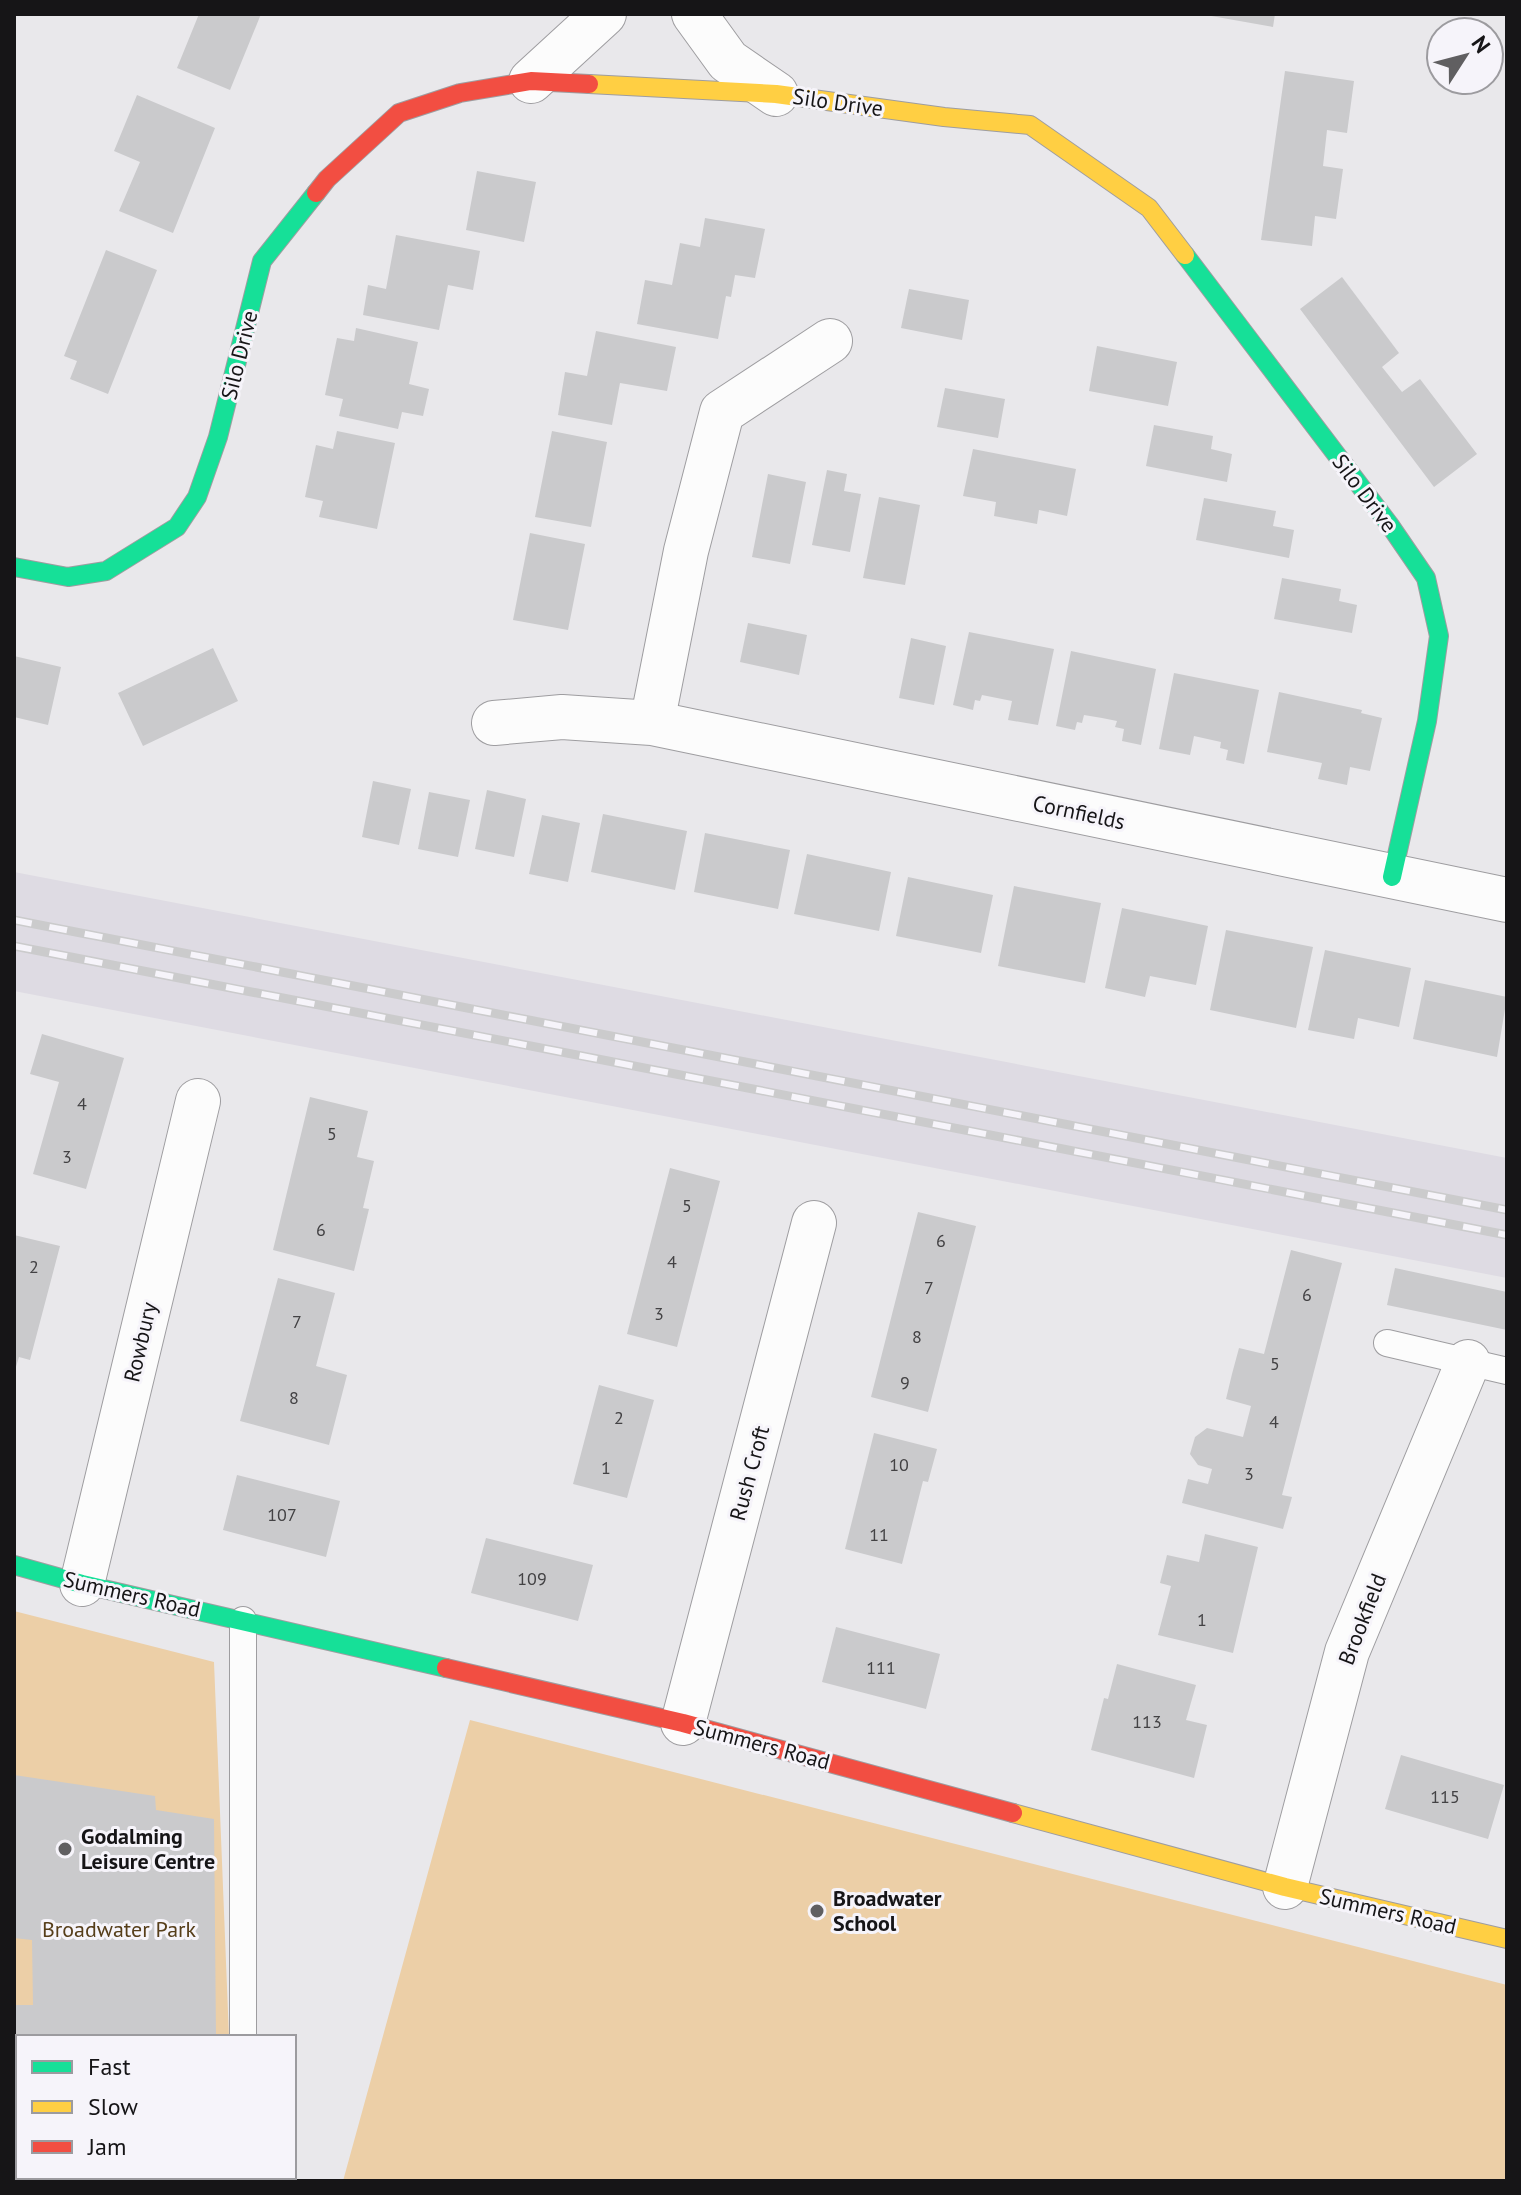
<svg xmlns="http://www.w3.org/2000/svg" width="1521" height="2195" font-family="'PT Sans',sans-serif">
<rect width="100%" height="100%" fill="#e9e8eb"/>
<path fill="#dedbe3" d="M14,872L1507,1158V1278L14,991Z"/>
<path fill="#eccfa7" d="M14,1611L214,1662L229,2037H18V2177H147L148,2181H14Z
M470,1720L1507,1985V2181H343Z"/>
<path fill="#cacacc" d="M199,14H261L230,90L177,68Z
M1200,14H1275L1273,27Z
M1285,71L1354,81L1347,133L1327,130L1323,166L1343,169L1336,219L1315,216L1312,246L1261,240Z
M137,95L215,128L173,233L119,211L140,162L114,151Z
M477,171L536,182L524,242L466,230Z
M705,218L765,229L755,278L735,275L731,297L726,296L718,339L637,324L645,280L672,285L680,243L700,247Z
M396,235L480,251L473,290L448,285L439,330L363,315L368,285L386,289Z
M106,250L157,270L108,394L70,379L77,361L64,356Z
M1342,277L1399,353L1382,367L1402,392L1420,379L1477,454L1434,487L1300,309Z
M909,289L969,300L962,340L901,328Z
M356,328L418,342L409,384L429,389L423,416L402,412L398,429L339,416L343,399L325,395L337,338L354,341Z
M596,331L676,347L667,391L620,383L612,425L558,415L565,372L587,376Z
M1097,346L1177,362L1168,406L1089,391Z
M945,388L1005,399L998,438L937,427Z
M1154,425L1213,436L1211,449L1232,454L1227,482L1146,466Z
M337,431L395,443L377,529L319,517L323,501L305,497L316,445L333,449Z
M552,431L607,442L591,527L535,517Z
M973,449L1076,469L1067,516L1039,510L1037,524L994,516L996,502L963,496Z
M827,470L847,474L844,491L861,494L850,552L812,545Z
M768,474L806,482L790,564L752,557Z
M879,497L920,505L905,585L863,578Z
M1204,498L1276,511L1273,526L1294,530L1289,558L1196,540Z
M530,533L585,544L568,630L513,620Z
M1282,578L1341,589L1339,601L1357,605L1352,633L1274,619Z
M748,623L807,635L799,675L740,662Z
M969,632L1054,649L1038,725L1008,720L1012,701L982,695L980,701L975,700L973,710L953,705Z
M911,638L946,646L934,705L899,698Z
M213,648L238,701L143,746L118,693Z
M1071,651L1156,669L1141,745L1122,741L1124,729L1115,727L1117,721L1102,718L1084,715L1082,723L1077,722L1075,730L1056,726Z
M14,656L61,667L48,725L14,717Z
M1174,673L1259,690L1244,764L1226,760L1228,750L1220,748L1221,742L1194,736L1190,755L1159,749Z
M1279,692L1362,710L1361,713L1382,718L1370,771L1350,767L1347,785L1318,779L1322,763L1267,752Z
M373,781L411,789L399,845L362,837Z
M487,790L526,799L514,857L475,849Z
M429,792L470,800L458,857L418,849Z
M603,814L687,831L675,890L591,872Z
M542,815L580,823L568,882L529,874Z
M705,833L790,850L778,909L694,892Z
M807,854L891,872L879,931L794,914Z
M908,877L993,895L981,953L896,936Z
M1014,886L1101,903L1085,983L998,966Z
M1122,908L1208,926L1196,985L1150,976L1145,997L1105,988Z
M1226,930L1313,947L1296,1028L1210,1010Z
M1325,950L1411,968L1399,1027L1358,1018L1354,1039L1308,1030Z
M1425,980L1507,997L1497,1057L1413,1039Z
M42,1034L124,1058L86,1189L33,1174L59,1082L30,1074Z
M310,1097L368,1111L357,1157L374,1161L363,1208L369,1209L354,1271L273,1250Z
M670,1168L720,1181L677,1347L627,1334Z
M918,1212L976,1226L928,1412L871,1397Z
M14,1235L60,1246L30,1360L19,1357L15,1370Z
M1291,1250L1342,1263L1282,1495L1292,1497L1283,1529L1182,1503L1188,1479L1208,1484L1212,1469L1198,1465L1190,1454L1195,1437L1207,1428L1243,1437L1251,1406L1226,1399L1232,1374L1239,1348L1264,1354Z
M1395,1268L1507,1292V1330L1387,1305Z
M278,1278L335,1293L316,1366L347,1375L329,1445L240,1421Z
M599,1385L654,1400L627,1498L573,1484Z
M874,1433L937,1449L928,1482L923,1481L902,1564L845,1549Z
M237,1475L340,1501L326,1557L223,1530Z
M1205,1534L1258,1547L1233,1653L1158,1635L1171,1586L1160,1583L1167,1555L1199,1562Z
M486,1538L593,1565L578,1621L471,1593Z
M836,1627L940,1654L926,1709L822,1682Z
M1117,1664L1196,1685L1186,1720L1207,1725L1194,1778L1091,1750L1104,1698L1108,1699Z
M1401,1755L1504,1785L1488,1839L1385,1809Z
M14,1775L155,1796L156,1810L214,1819L216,2037H18V2086H14V2005H33L32,1940L14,1938Z"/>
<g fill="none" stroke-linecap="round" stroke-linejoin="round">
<g stroke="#9e9da0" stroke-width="28">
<path id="lane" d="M1387,1343L1507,1371
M243,1620V2037
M187,2177V2181
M245,2177V2181"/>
</g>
<g stroke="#9e9da0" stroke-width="46">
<path id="street" d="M694,14L728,61L776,94
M531,81L604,14
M494,723L562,717L652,723L1507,900
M652,723L686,551L722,412L830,341
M82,1584L198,1101
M683,1723L814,1223
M1285,1887L1347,1652L1468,1362"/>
</g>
<g stroke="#9e9da0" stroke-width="20">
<path id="fast" d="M1185,255L1389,524L1426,578L1439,636L1427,721L1392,877
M14,567L68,577L106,571L177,527L197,497L218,437L262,261L316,193
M14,1565L82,1584L446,1668"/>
</g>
<g stroke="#9e9da0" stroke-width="20">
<path id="slow" d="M589,84L776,94L944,117L1030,125L1149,208L1185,255
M1013,1813L1285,1887L1507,1939"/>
</g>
<g stroke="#9e9da0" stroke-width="20">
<path id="jam" d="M316,193L327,179L399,113L460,93L531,81L589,84
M446,1668L683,1723L1013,1813"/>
</g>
<use href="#lane" stroke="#fcfcfc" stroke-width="26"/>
<use href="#street" stroke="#fcfcfc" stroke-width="44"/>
<use href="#fast" stroke="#16e098" stroke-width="18"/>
<use href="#slow" stroke="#ffcf43" stroke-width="18"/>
<use href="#jam" stroke="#f24e42" stroke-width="18"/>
<g stroke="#cbcbcc" stroke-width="9">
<path id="rail" d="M14,920L1507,1210
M14,946L1507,1235"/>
</g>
<use href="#rail" stroke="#f6f4fa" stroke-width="6" stroke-dasharray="18" stroke-linecap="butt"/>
</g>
<g fill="#605f61" stroke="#f6f4fa" stroke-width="3">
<circle cx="65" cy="1849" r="8"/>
<circle cx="817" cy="1911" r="8"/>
</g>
<g text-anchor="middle" stroke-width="6" stroke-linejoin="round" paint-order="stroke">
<g font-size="18" fill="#434244">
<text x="82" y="1110">4</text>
<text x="332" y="1140">5</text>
<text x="67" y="1163">3</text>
<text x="687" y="1212">5</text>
<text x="321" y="1236">6</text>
<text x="941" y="1247">6</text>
<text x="672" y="1268">4</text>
<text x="34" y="1273">2</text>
<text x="929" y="1294">7</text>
<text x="1307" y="1301">6</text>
<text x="659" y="1320">3</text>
<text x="297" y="1328">7</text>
<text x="917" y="1343">8</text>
<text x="1275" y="1370">5</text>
<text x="905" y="1389">9</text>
<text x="294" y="1404">8</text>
<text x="619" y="1424">2</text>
<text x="1274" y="1428">4</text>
<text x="899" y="1471">10</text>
<text x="606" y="1474">1</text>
<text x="1249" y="1480">3</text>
<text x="282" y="1521">107</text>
<text x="879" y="1541">11</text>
<text x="532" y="1585">109</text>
<text x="1202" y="1626">1</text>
<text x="881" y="1674">111</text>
<text x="1147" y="1728">113</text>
<text x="1445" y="1803">115</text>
</g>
<g font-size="22" fill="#161517" stroke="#f6f4fa">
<text transform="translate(838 102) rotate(8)" y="8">Silo Drive</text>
<text transform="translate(239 355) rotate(-76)" y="8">Silo Drive</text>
<text transform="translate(1365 493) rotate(53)" y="8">Silo Drive</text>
<text transform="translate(1079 812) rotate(12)" y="8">Cornfields</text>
<text transform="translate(140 1342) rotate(-77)" y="8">Rowbury</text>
<text transform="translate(749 1473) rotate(-75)" y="8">Rush Croft</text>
<text transform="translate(132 1594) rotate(13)" y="8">Summers Road</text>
<text transform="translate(1362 1619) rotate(-69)" y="8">Brookfield</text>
<text transform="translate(762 1744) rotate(15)" y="8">Summers Road</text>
<text transform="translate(1388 1911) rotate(13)" y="8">Summers Road</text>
</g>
<g font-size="22" font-weight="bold" fill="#161517" stroke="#f6f4fa" text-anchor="start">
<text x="81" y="1844">Godalming<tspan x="81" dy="25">Leisure Centre</tspan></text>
<text x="833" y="1906">Broadwater<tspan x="833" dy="25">School</tspan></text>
</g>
<g font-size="22" fill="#563e1a" stroke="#f6f4fa">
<text x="119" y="1937">Broadwater Park</text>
</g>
</g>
<rect width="1521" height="2195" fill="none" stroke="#161517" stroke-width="32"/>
<rect x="16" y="2035" width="280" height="144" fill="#f6f4fa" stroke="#9c9b9f" stroke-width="2"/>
<rect x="32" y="2061" width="40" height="12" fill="#16e098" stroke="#9c9b9f" stroke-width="2"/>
<text x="88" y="2075" font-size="24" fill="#161517">Fast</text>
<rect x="32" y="2101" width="40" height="12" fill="#ffcf43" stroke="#9c9b9f" stroke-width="2"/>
<text x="88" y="2115" font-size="24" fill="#161517">Slow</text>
<rect x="32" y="2141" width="40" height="12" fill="#f24e42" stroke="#9c9b9f" stroke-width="2"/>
<text x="88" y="2155" font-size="24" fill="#161517">Jam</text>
<g transform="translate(1465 56) rotate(54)"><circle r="38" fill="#f6f4fa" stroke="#9c9b9f" stroke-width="2"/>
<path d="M0-6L14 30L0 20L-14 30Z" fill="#605f61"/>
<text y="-12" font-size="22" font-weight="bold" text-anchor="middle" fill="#161517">N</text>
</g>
</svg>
